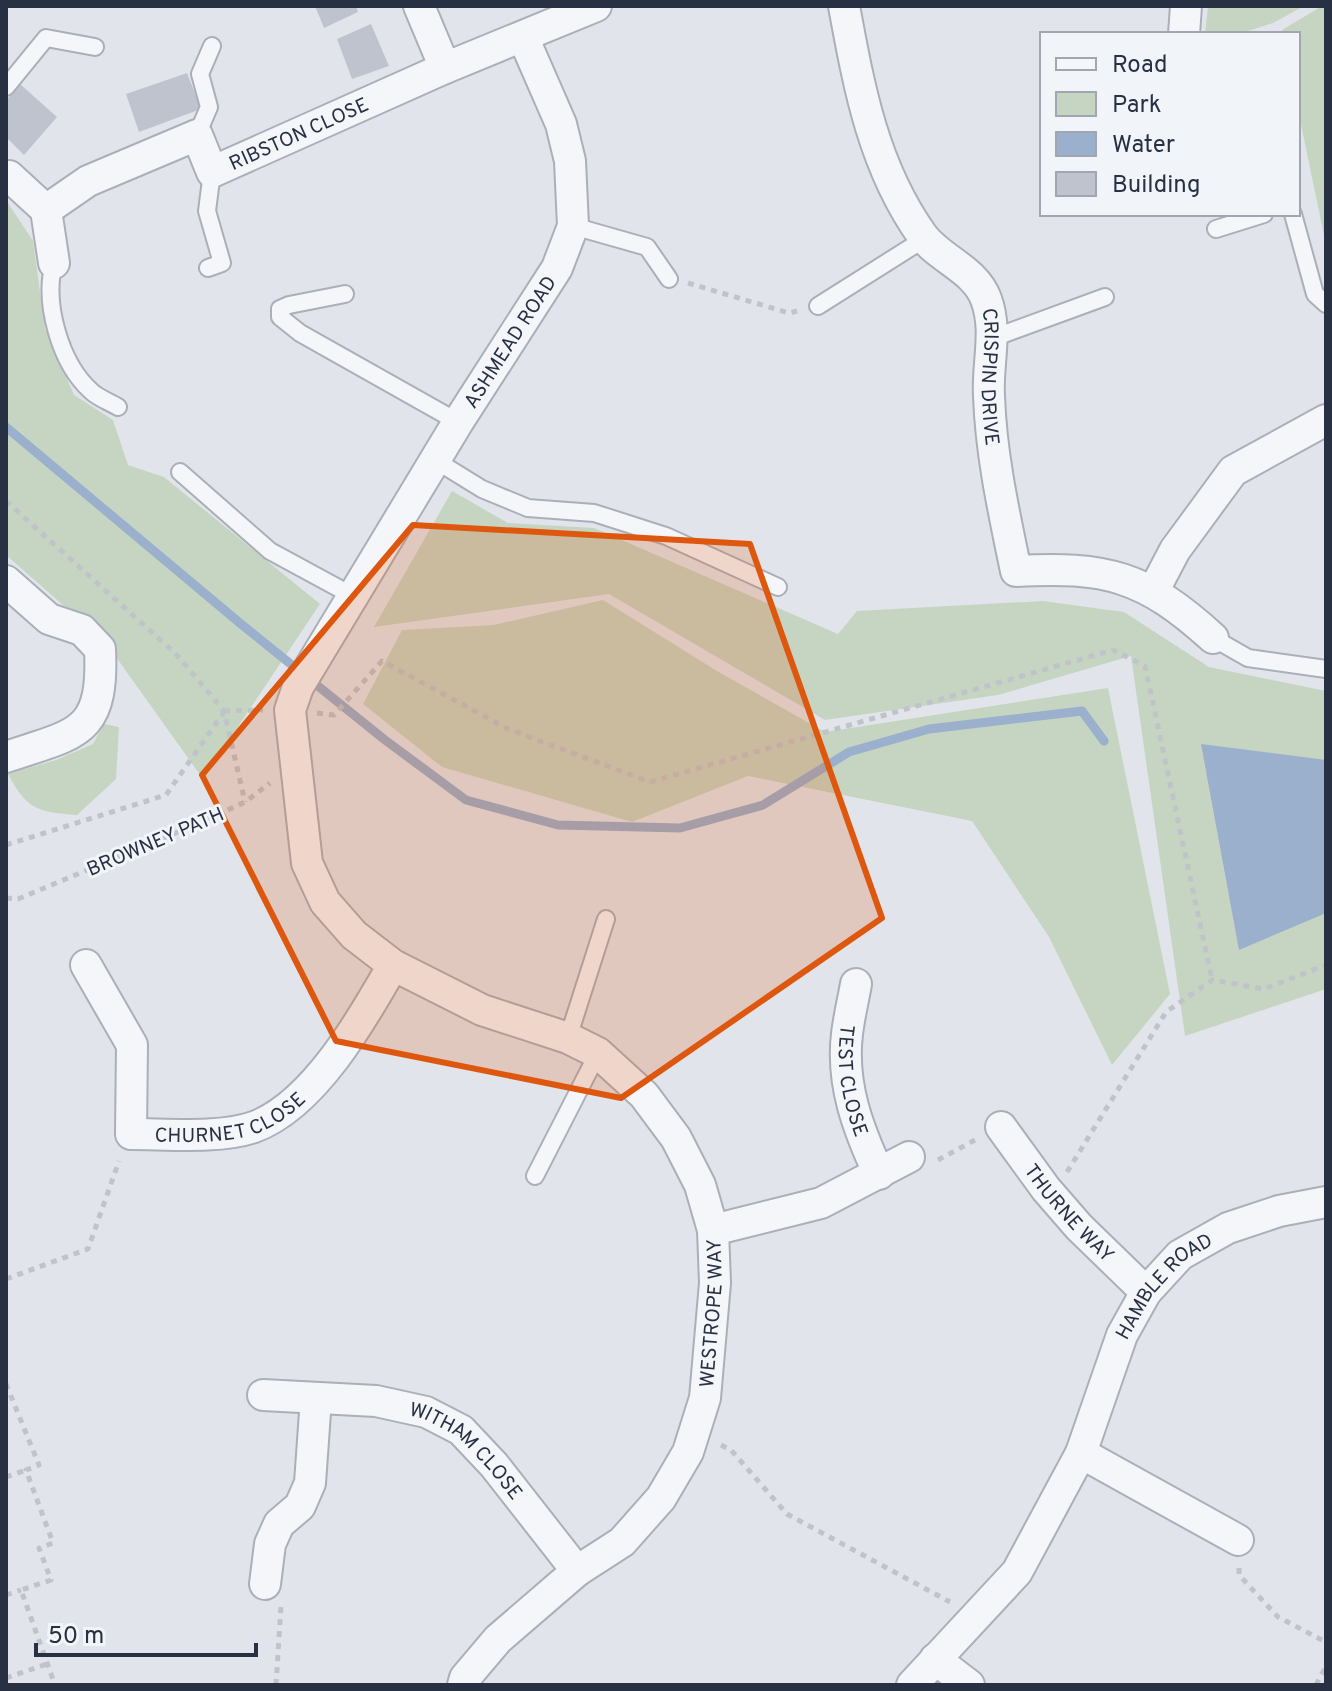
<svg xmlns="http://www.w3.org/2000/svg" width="1332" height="1691" font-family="Overpass,sans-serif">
<rect width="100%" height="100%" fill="#e1e5eb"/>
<path fill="#c6d5c2" d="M1208,6H1304L1273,23L1239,34H1205Z
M1322,6H1326V245L1298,110V34H1282V30Z
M6,200L33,241L45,328L74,395L113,420L128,465L164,477L320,604L203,779L106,643L6,555Z
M452,491L508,523L594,528L838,634L857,611L1043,601L1124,612L1209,667L1326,691V989L1185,1036L1131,656L998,695L825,720L609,594L374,627Z
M603,600L717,671L825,732L1108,688L1170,994L1112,1065L1049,937L972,821L748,776L632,822L442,767L363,704L402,630L494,625Z
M104,724L119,727L116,779L77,815C38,812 27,810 8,774L56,760L93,744Z"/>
<path fill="#9ab0cd" d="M1201,744L1326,760V913L1239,950Z"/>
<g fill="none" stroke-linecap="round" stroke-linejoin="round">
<path stroke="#9ab0cd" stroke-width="9" d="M6,427L241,624L385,740L466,800L558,825L680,828L763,805L849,752L929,729L1082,711L1104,741"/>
</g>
<path fill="#bec3ce" d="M315,6H356L358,12L324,28Z
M371,24L389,66L352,79L337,39Z
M187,73L201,109L139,132L126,94Z
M20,84L57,117L24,155L6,137V101Z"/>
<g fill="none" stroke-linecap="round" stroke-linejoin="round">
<g stroke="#aaafb9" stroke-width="20">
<path id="service" d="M6,87L46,38L95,47
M197,135L209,107L200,74L212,46
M1293,214L1315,294L1326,304
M573,226L647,247L669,279
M1216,229L1264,214
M54,263C43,303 60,363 91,391C98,398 110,402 118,407
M208,268L222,263L207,211L212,172
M345,294L289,305L280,309V317L300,333L458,422
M818,306L924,239
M993,338L1105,297
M435,460L482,489L528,508L594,513L666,536L778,587
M180,472L270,551L353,596
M1213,638L1248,658L1326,669
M568,1038L606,919
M535,1176L598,1053"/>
</g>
<g stroke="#aaafb9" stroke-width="34">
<g id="minor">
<path d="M419,6L445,68"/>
<path id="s1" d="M844,6C859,87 873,166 922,235C939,259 975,269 986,299C998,331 987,363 989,396C991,455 1004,513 1016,571C1106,566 1145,576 1213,638"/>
<path d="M1184,34L1186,6"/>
<path d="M9,176L46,210L54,263"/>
<path id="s2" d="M46,210L88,181L197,135L212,172L445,68L596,6"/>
<path d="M6,581L49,619L82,630L100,649C104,735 77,733 6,757"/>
<path d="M1153,592L1175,550L1233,471L1326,420"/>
<path id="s3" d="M86,965L132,1045L131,1134C167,1134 220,1139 254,1127C314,1105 363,1018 393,965"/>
<path id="s4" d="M856,984C853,1001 849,1017 847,1034C841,1084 858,1129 879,1174"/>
<path id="s5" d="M1001,1127L1046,1189L1079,1227L1146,1292"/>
<path d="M713,1230L821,1203L909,1157"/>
<path id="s6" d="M263,1395L376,1401L426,1412L461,1430L494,1465L577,1571"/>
<path d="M1081,1453L1238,1540"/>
<path d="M265,1584L270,1544L279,1524L300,1506L310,1483L316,1398"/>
<path d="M935,1659L969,1685"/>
<path id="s7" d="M463,1685L465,1678L498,1639L577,1571L622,1542L661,1498L688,1452L705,1398L715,1283L713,1230L700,1185L676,1138L644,1095L598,1053L568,1038L482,1010L393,965L354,935L325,902L307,863L290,710L298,687L458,422L557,268L573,226L570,161L561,124L523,37"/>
<path id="s8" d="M912,1685L1017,1572L1081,1453L1122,1335L1146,1292L1180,1255L1228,1228L1279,1211L1326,1202"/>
</g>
</g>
<path stroke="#c0c3ca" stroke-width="5" stroke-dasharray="6 6" stroke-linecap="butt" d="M688,283L789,313L797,311
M6,501L176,654L224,711L245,802
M224,711L263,710
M317,713L334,715L382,661L508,729L650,782L1113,650L1145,666L1212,980
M6,845L166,795L224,712
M6,898L18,899L197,824L245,802L270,783
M938,1160L975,1140
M1067,1172L1166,1012L1212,980L1264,989L1326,965
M6,1279L88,1249L119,1161
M6,1384L39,1465L26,1470L53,1543L39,1548L51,1580L21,1590L55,1685
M721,1445L731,1450L787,1514L950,1602
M6,1477L26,1470
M1239,1568V1575L1278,1617L1326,1642
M6,1595L21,1590
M6,1678L47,1664
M276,1685L281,1606
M1316,1685L1326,1666"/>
<use href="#service" stroke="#f5f6f9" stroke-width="16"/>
<use href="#minor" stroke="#f5f6f9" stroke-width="30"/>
</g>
<path fill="#de570f" fill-opacity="0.2" stroke="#de570f" stroke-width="6" stroke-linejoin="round" d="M413,525L750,544L882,918L621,1098L336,1041L202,775Z"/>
<g text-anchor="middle" stroke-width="6" stroke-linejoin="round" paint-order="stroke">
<g font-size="20" fill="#283144" stroke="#f1f4f8">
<text dy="7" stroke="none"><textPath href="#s2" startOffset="304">RIBSTON CLOSE</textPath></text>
<text dy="7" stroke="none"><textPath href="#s7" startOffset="1712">ASHMEAD ROAD</textPath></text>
<text dy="7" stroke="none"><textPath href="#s1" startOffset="414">CRISPIN DRIVE</textPath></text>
<text transform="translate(155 841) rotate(-23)" y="7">BROWNEY PATH</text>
<text dy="7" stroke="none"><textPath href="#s4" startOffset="98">TEST CLOSE</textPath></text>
<text dy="7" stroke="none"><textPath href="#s3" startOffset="284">CHURNET CLOSE</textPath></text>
<text dy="7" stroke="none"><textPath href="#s5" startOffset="110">THURNE WAY</textPath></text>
<text dy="7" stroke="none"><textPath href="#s8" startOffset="480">HAMBLE ROAD</textPath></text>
<text dy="7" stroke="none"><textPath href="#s7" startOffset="470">WESTROPE WAY</textPath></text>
<text dy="7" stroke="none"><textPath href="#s6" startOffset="220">WITHAM CLOSE</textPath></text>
</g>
</g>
<rect width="1332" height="1691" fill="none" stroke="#283144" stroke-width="16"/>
<rect x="1040" y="32" width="260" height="184" fill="#f1f4f8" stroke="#a1a6b0" stroke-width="2"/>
<rect x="1056" y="58" width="40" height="12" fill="#f5f6f9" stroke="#a1a6b0" stroke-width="2"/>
<text x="1112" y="72" font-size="24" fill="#283144">Road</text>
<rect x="1056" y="92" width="40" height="24" fill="#c6d5c2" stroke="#a1a6b0" stroke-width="2"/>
<text x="1112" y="112" font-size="24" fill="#283144">Park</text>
<rect x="1056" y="132" width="40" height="24" fill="#9ab0cd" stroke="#a1a6b0" stroke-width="2"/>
<text x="1112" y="152" font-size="24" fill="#283144">Water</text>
<rect x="1056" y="172" width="40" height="24" fill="#bec3ce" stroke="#a1a6b0" stroke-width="2"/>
<text x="1112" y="192" font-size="24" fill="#283144">Building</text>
<path d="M36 1643v12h220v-12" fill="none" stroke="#283144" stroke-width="4"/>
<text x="48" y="1643" font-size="24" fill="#283144" stroke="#f1f4f8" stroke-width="6" paint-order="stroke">50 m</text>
</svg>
